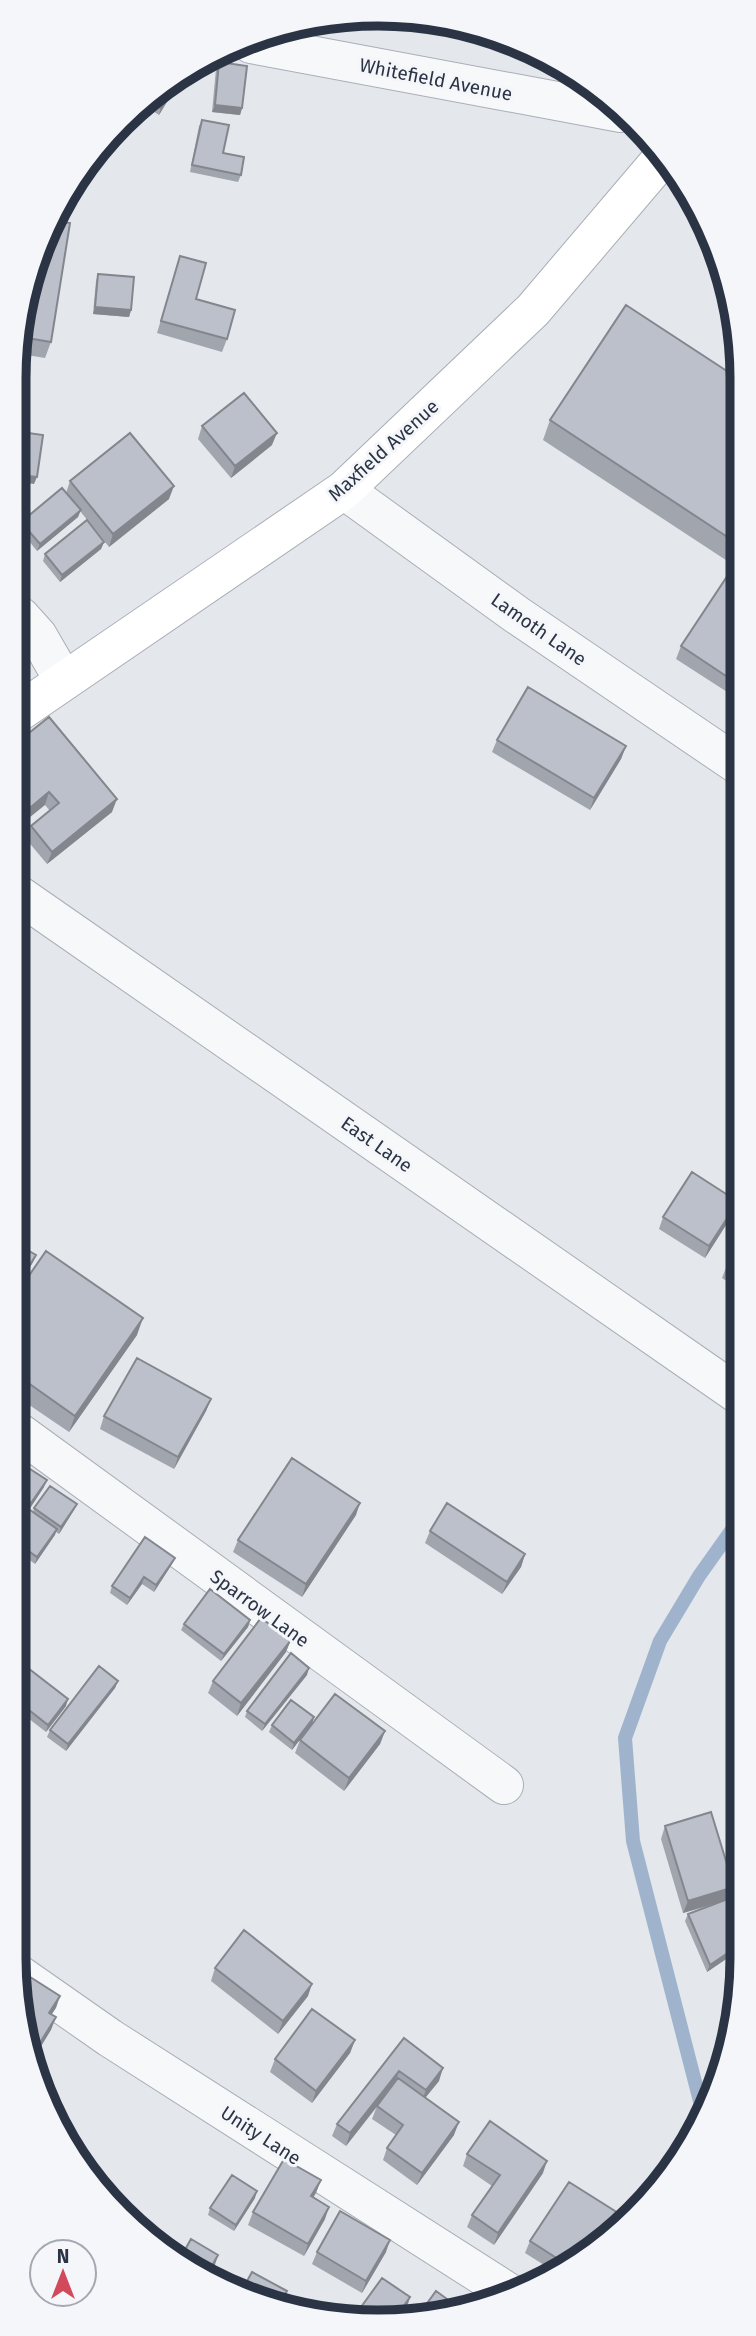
<svg xmlns="http://www.w3.org/2000/svg" width="756" height="2336" font-family="'Fira Sans',sans-serif">
<rect width="100%" height="100%" fill="#e4e7ec"/>
<g fill="none" stroke-linecap="round" stroke-linejoin="round">
<path stroke="#9fb4cc" stroke-width="14" d="M702,2109L633,1841L625,1738L660,1641L699,1576L736,1524"/>
<g stroke="#a9aeb7" stroke-width="40">
<path id="minor" d="M251,44L621,113
M344,490L517,615L738,765
M20,616L38,636L64,681
M19,895L736,1393
M16,1430L504,1785
M17,1973L110,2038L508,2292"/>
</g>
<g stroke="#a9aeb7" stroke-width="40">
<path id="secondary" d="M19,712L344,490L533,310L664,156"/>
</g>
<use href="#minor" stroke="#f7f8fa" stroke-width="38"/>
<use href="#secondary" stroke="#fff" stroke-width="38"/>
</g>
<path fill="#a1a5ae" d="M219,62L242,108L240,115L212,112L216,69Z
M185,71L159,115L145,106L176,75Z
M202,120L223,153L241,175L238,182L190,172L199,126Z
M180,256L196,299L227,339L222,352L157,333Z
M98,274L131,310L129,317L93,314L96,281Z
M21,307L51,342L45,358L21,354Z
M739,379L738,568L543,440L550,420Z
M202,426L272,445L231,478L198,439Z
M70,481L169,499L109,547L80,511L78,517L37,551L20,530L21,522L66,493Z
M104,542L101,549L60,582L43,561L45,554Z
M738,582V699L676,659L681,646Z
M497,740L626,746L621,759L590,810L492,752Z
M19,741L112,812L47,864L26,839L31,826L50,811L45,805Z
M737,1201V1204L733,1214L705,1258L659,1229L663,1217Z
M17,1244L36,1255L33,1262L21,1282L17,1280Z
M737,1252V1288L722,1278L727,1265Z
M17,1289L137,1335L69,1432L16,1396Z
M211,1399L206,1411L174,1469L100,1429L104,1416Z
M16,1460L44,1487L29,1509L33,1512L34,1508L77,1504L74,1510L59,1534L56,1532L35,1564L16,1550V1516L23,1506L20,1504L16,1512Z
M356,1515L302,1597L233,1552L238,1540Z
M430,1531L525,1554L521,1567L502,1594L425,1543Z
M175,1558L172,1564L154,1592L142,1584L127,1605L110,1593L112,1586Z
M250,1620L248,1627L221,1661L181,1630L184,1624Z
M286,1652L237,1716L208,1693L213,1681Z
M15,1658L66,1706L46,1732L15,1708Z
M307,1675L262,1731L245,1717L247,1711Z
M118,1681L115,1688L66,1751L47,1737L50,1730Z
M314,1717L312,1724L292,1750L269,1732L272,1725Z
M385,1731L380,1744L344,1791L295,1753L300,1740Z
M665,1826L734,1887L730,1899L735,1901V1953L707,1972L685,1921L688,1914L723,1902L683,1913L661,1839Z
M215,1968L308,1996L278,2034L211,1981Z
M404,2038L439,2081L425,2098L454,2135L417,2185L383,2160L387,2148L396,2135L372,2119L377,2106L380,2103L346,2146L332,2136L337,2124Z
M355,2040L350,2053L312,2103L270,2072L275,2059Z
M467,2154L543,2173L494,2245L467,2227L472,2215L492,2186L463,2166Z
M321,2180L313,2198L325,2219L304,2256L248,2225L253,2212Z
M255,2198L234,2231L208,2215L210,2208Z
M530,2241L599,2247L552,2270L525,2253Z
M317,2252H386L362,2293L312,2264Z"/>
<path fill="#83868d" d="M185,71L184,74L159,115L161,108L184,72Z
M215,105L242,108L240,115L212,112Z
M95,307L131,310L129,317L93,314Z
M277,433L272,445L231,478L235,466Z
M20,475L37,477L34,484L20,482Z
M174,486L169,499L109,547L113,534Z
M81,510L78,517L37,551L40,544Z
M104,542L101,549L60,582L62,575Z
M626,746L621,759L590,810L594,798Z
M49,792L45,805L19,826V817Z
M117,799L112,812L47,864L52,852Z
M737,1203L733,1214L705,1258L709,1246Z
M36,1255L33,1262L21,1282L23,1276Z
M143,1318L137,1335L69,1432L75,1416Z
M211,1399L206,1411L174,1469L178,1457Z
M47,1480L44,1487L29,1510L31,1503Z
M360,1503L356,1515L302,1597L306,1584Z
M77,1504L74,1510L59,1534L61,1527Z
M57,1529L55,1535L35,1564L37,1557Z
M525,1554L521,1567L502,1594L507,1582Z
M175,1558L172,1564L154,1592L156,1585Z
M144,1577L142,1584L127,1605L130,1598Z
M250,1620L248,1627L221,1661L224,1654Z
M291,1640L286,1652L237,1716L241,1703Z
M309,1668L307,1675L262,1731L265,1724Z
M118,1681L115,1688L66,1751L68,1744Z
M68,1699L66,1706L46,1732L48,1725Z
M314,1717L312,1724L292,1750L294,1743Z
M385,1731L380,1744L344,1791L349,1778Z
M734,1887L729,1899L683,1913L688,1901Z
M735,1948V1953L707,1972L710,1965Z
M312,1984L308,1996L278,2034L283,2021Z
M60,1996L56,2008L44,2026L49,2013Z
M56,2017L51,2030L34,2058L33,2054Z
M355,2040L350,2053L312,2103L316,2091Z
M443,2068L439,2081L421,2103L426,2090Z
M399,2071L395,2083L346,2146L350,2133Z
M459,2122L454,2135L417,2185L422,2173Z
M547,2161L543,2173L494,2245L498,2233Z
M321,2180L316,2193L306,2209L311,2196Z
M257,2191L255,2198L234,2231L236,2225Z
M329,2207L325,2219L304,2256L308,2244Z
M390,2240L386,2252L362,2293L366,2281Z
M218,2255L214,2268L208,2278L206,2276Z
M410,2297L408,2304L401,2314H398Z"/>
<path fill="#bbc0ca" stroke="#83868d" stroke-width="2" d="M219,62L247,66L242,108L215,105Z
M184,72L161,108L150,101L176,75Z
M202,120L229,125L223,153L244,157L241,175L192,165Z
M57,221L70,223L51,342L21,337V307Z
M180,256L206,263L196,299L235,310L227,339L161,321Z
M98,274L134,277L131,310L95,307Z
M626,305L739,379L738,544L550,420Z
M244,393L277,433L235,466L202,426Z
M21,432L43,435L37,477L20,475Z
M130,433L174,486L113,534L70,481Z
M62,488L81,510L40,544L21,522Z
M87,520L104,542L62,575L45,554Z
M728,575L738,582V684L681,646Z
M528,687L626,746L594,798L497,740Z
M49,717L117,799L52,852L31,826L59,803L49,792L19,817V741Z
M692,1172L737,1201V1203L709,1246L663,1217Z
M17,1244L36,1255L23,1276L17,1272Z
M46,1251L143,1318L75,1416L17,1375V1289L19,1290Z
M737,1252V1272L727,1265Z
M137,1358L211,1399L178,1457L104,1416Z
M292,1458L360,1503L306,1584L238,1540Z
M16,1460L47,1480L31,1503L16,1493Z
M50,1486L77,1504L61,1527L34,1508Z
M16,1499L20,1502L16,1508Z
M447,1503L525,1554L507,1582L430,1531Z
M23,1505L57,1529L37,1557L16,1542V1516Z
M145,1537L175,1558L156,1585L144,1577L130,1598L112,1586Z
M210,1589L250,1620L224,1654L184,1624Z
M261,1618L291,1640L241,1703L213,1681Z
M291,1653L309,1668L265,1724L247,1711Z
M15,1658L68,1699L48,1725L15,1699Z
M99,1666L118,1681L68,1744L50,1730Z
M335,1694L385,1731L349,1778L300,1740Z
M291,1700L314,1717L294,1743L272,1725Z
M15,1774L19,1777L15,1784Z
M711,1812L734,1887L688,1901L665,1826Z
M733,1897L735,1901V1948L710,1965L688,1914Z
M244,1930L312,1984L283,2021L215,1968Z
M16,1968L60,1996L49,2013L56,2017L33,2054Z
M312,2009L355,2040L316,2091L275,2059Z
M404,2038L443,2068L426,2090L399,2071L350,2133L337,2124Z
M398,2078L459,2122L422,2173L387,2148L403,2125L377,2106Z
M490,2121L547,2161L498,2233L472,2215L500,2175L467,2154Z
M284,2159L321,2180L311,2196L329,2207L308,2244L253,2212Z
M82,2161L92,2168L89,2173Z
M232,2175L257,2191L236,2225L210,2208Z
M569,2182L626,2218L599,2247L566,2264L530,2241Z
M340,2211L390,2240L366,2281L317,2252Z
M191,2239L218,2255L206,2276L181,2257Z
M252,2272L287,2291L280,2303L241,2292Z
M382,2278L410,2297L398,2314L360,2317L356,2314Z
M436,2291L462,2310L420,2313Z
M336,2308L349,2318H329Z"/>
<g text-anchor="middle" stroke-width="6" stroke-linejoin="round" paint-order="stroke">
<g font-size="19" fill="#2b3445" stroke="#f4f6f9">
<text transform="translate(436 79) rotate(11)" y="7">Whitefield Avenue</text>
<text transform="translate(383 450) rotate(-42)" y="7">Maxfield Avenue</text>
<text transform="translate(539 629) rotate(35)" y="7">Lamoth Lane</text>
<text transform="translate(377 1144) rotate(35)" y="7">East Lane</text>
<text transform="translate(260 1608) rotate(36)" y="7">Sparrow Lane</text>
<text transform="translate(261 2135) rotate(33)" y="7">Unity Lane</text>
</g>
</g>
<path d="M0 0H756V2336H0ZM378 26H378A352 352 0 0 1 730 378V1958A352 352 0 0 1 378 2310H378A352 352 0 0 1 26 1958V378A352 352 0 0 1 378 26Z" fill="#f4f6f9" fill-rule="evenodd"/>
<path fill="none" stroke="#2b3445" stroke-width="9" d="M378 26H378A352 352 0 0 1 730 378V1958A352 352 0 0 1 378 2310H378A352 352 0 0 1 26 1958V378A352 352 0 0 1 378 26Z"/>
<g transform="translate(63 2273)"><circle r="33" fill="#f4f6f9" stroke="#a4a8b1" stroke-width="2"/>
<path d="M0-5L12 26L0 18L-12 26Z" fill="#d1495b"/>
<text y="-10" font-size="19" font-weight="bold" text-anchor="middle" fill="#2b3445">N</text>
</g>
</svg>
